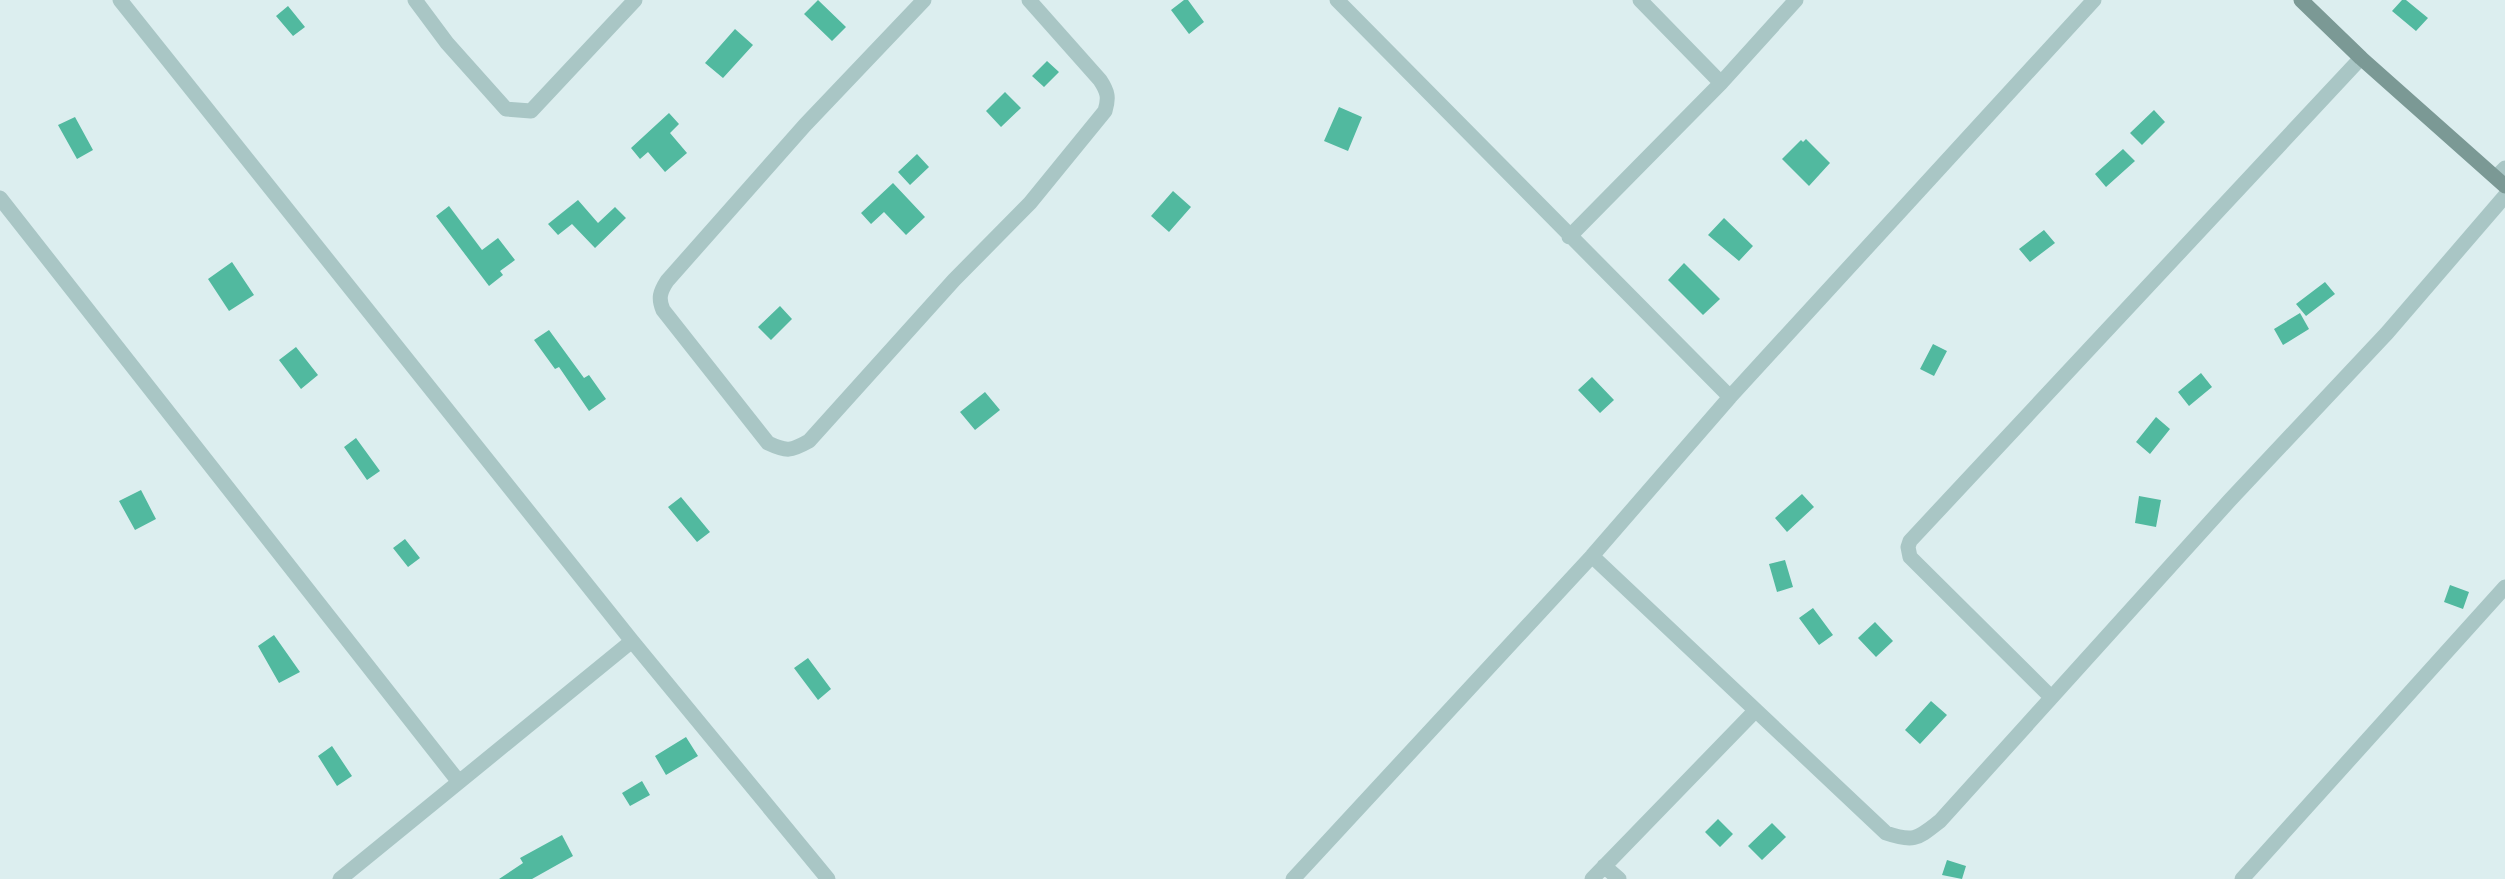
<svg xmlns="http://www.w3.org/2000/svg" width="2505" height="879" font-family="Ubuntu,sans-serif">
<rect width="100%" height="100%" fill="#dceeef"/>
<path fill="#51b99f" d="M818,0L846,27L832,41L804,14Z
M1184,0H1188L1204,22L1189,34L1171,10Z
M2402,0H2406L2428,18L2416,31L2392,11Z
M288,6L305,27L293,36L276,16Z
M735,29L753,45L723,78L705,63Z
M1047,61L1059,72L1044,87L1032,76Z
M1005,92L1021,108L1001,127L986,111Z
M1339,107L1362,117L1348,151L1324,141Z
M2154,110L2165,122L2142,145L2130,133Z
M669,113L679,124L670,133L687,153L665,172L648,152L640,159L631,148Z
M75,117L93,150L77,159L58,125Z
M1806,139L1830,163L1809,186L1782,159L1801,140L1803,142Z
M2123,149L2135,161L2106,187L2095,174Z
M917,154L929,167L910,185L898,172Z
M893,183L925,217L906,235L884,212L871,224L861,213Z
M1173,191L1191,207L1169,232L1151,216Z
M578,200L598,223L615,207L626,218L595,248L572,224L558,235L548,224Z
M449,206L482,250L498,238L515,260L500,271L503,275L489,286L436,216Z
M1724,218L1753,246L1739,261L1708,235Z
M2044,230L2055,243L2030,262L2019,249Z
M232,262L254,295L229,311L208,279Z
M1684,263L1720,299L1703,315L1668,280Z
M2325,282L2335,294L2306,316L2296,304Z
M780,306L792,319L771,340L758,327Z
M2300,313L2309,329L2283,345L2274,329Z
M549,330L584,378L589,375L606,399L589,411L559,367L555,369L534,340Z
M1933,344L1947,351L1934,376L1920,369Z
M296,347L318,375L301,389L279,360Z
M2201,373L2212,387L2189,406L2178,392Z
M1592,377L1614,400L1600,413L1578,390Z
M985,392L1000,410L975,430L960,412Z
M2156,417L2170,429L2150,454L2136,442Z
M356,438L380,471L367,480L344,447Z
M141,490L156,519L135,530L119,501Z
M1802,494L1814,507L1787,532L1775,518Z
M2139,496L2161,500L2156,527L2135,523Z
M681,497L710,532L697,542L668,507Z
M405,539L420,558L408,567L393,548Z
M1785,560L1793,587L1777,592L1769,564Z
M2450,585L2469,592L2463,609L2444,602Z
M1813,608L1833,635L1819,645L1799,618Z
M1875,622L1893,641L1876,657L1858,638Z
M274,635L300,672L279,683L258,646Z
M808,658L831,689L818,700L794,668Z
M1931,701L1947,715L1920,744L1905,730Z
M686,737L698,756L666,775L655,756Z
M332,746L352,776L337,786L318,756Z
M642,781L650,795L630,806L622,793Z
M1718,819L1733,834L1720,847L1705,832Z
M1772,823L1786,837L1762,860L1748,846Z
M562,835L573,856L532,879H499L523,863L520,858Z
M1947,860L1966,866L1962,879L1942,875Z"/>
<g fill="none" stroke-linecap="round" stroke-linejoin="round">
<path stroke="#a9c6c5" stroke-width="15" d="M120,0L632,641L828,879
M415,0L447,43L506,109L531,111L635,0
M924,0L805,125L667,281C660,292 658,298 663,310L768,443C787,452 791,451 809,441L954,280L1030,203L1105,111C1109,98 1108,92 1100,80L1029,0
M1337,0L1730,397
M1640,0L1721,83
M2496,177L2505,168
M0,198L459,782
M1569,237L1721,83L1796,0
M1592,556L1886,833C1915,843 1918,838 1940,821L2230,500L2387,333L2505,196
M2051,697L1910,557L1908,547L1910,541L2361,58
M1604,866L1619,879
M340,879L632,641
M1293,879L1592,556L1730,397L2094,0
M1592,879L1755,711
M2242,879L2505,587"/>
<path stroke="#7b9995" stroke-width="15" d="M2301,0L2361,58L2505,186"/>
</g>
</svg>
